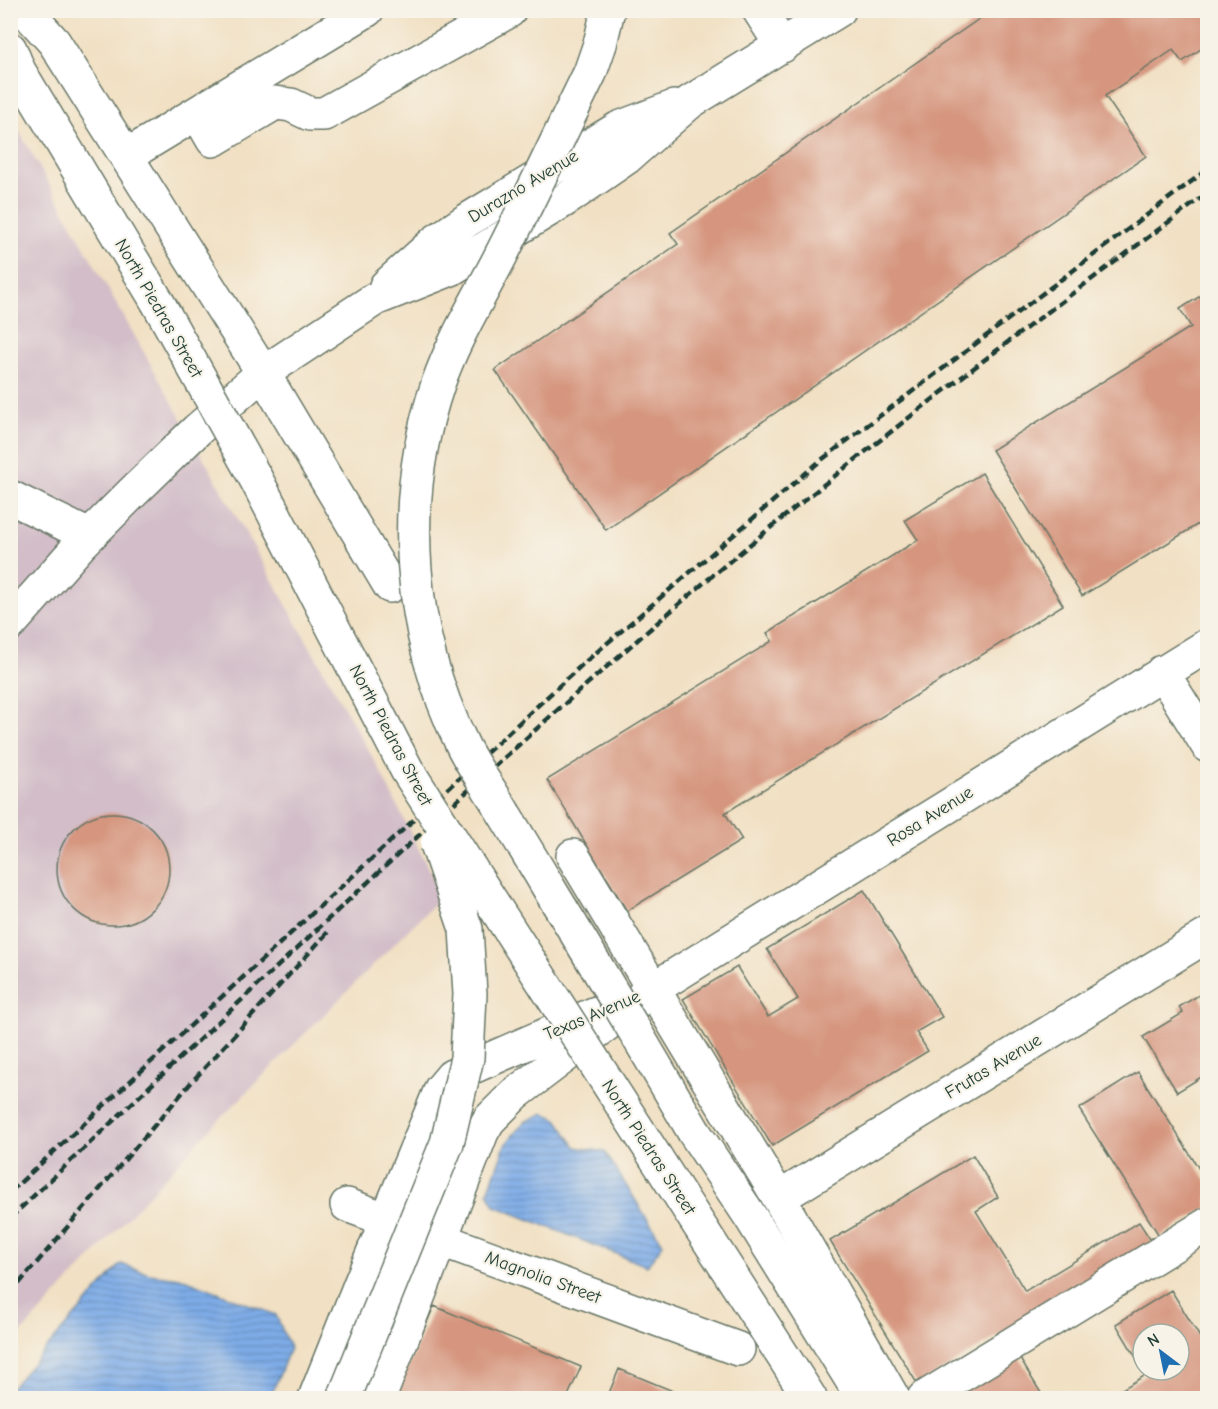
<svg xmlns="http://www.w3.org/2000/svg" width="1218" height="1409" font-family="'Comic Neue',sans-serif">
<defs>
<pattern id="water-rules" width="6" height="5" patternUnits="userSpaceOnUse" patternTransform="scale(1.5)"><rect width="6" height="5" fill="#7eace7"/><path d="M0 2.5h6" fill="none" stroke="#678dbc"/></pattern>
</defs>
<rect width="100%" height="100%" fill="#f7f3e8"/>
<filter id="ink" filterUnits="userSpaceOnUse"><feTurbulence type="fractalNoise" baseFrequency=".0167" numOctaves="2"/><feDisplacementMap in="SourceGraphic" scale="12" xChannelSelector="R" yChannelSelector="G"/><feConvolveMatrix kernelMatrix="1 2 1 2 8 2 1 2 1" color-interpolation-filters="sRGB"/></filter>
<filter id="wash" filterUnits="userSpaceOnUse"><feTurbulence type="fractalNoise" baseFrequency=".008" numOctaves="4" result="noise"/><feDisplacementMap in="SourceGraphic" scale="24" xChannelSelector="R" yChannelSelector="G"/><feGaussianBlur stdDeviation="1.35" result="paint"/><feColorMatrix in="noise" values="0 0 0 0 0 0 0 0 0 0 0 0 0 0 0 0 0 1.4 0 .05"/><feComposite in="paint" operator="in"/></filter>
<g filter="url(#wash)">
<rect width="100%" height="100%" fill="#f1e0c3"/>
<path fill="#d2bdc8" d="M10,115L379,769L442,896L208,1131L11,1344Z"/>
<path fill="url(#water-rules)" stroke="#4e748e" stroke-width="1.5" d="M544,1113L557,1119L576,1147L605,1152L663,1244L647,1266L495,1206L488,1192L505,1145L524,1122Z
M121,1264L149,1274L182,1278L276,1315L290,1348L270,1398H11V1388Z"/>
<g id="blocks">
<path fill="#d5957e" d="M992,10H1208V44L1182,62L1173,50L1105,96L1146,156L606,530L495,370L678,244L670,233Z
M1208,291V518L1082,596L992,450L1191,327L1180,309Z
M982,473L1063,605L725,813L742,840L627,911L547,780L772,641L767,633L918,540L905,520Z
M57 869a56 56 0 1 1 112 0a56 56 0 1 1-112 0Z
M864,890L942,1017L916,1032L928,1051L772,1146L683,999L737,967L768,1017L798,999L767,949Z
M1199,995L1208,1008V1073L1177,1092L1143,1037L1183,1013L1179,1007Z
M1138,1072L1208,1183V1207L1160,1237L1079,1109Z
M973,1155L998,1197L976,1211L1025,1291L1139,1222L1152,1242L918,1385L830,1241Z
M1171,1290L1201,1339L1208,1335V1398H1107L1146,1375L1144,1370H1179V1334H1143V1369L1116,1324Z
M434,1306L581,1367L567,1398H395Z
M1017,1354L1044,1398H943Z
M619,1369L690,1398H607Z"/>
</g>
</g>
<g filter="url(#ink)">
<use href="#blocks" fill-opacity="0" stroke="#687666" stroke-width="1.5"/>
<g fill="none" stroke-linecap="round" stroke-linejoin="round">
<g stroke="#687666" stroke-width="36">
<path id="minor" d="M25,10L54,42L126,156L263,373L390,586
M759,10L782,46
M198,114L213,140L275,103L291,105L310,114H324L509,11
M126,156L367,10
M386,286L435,242L466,221L619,128L674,107
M10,497L89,536
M10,624L81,544L132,493L197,430L263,373L375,299L451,269L568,198L626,158L690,102L839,10
M1162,672L1208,746
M573,856L779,1198L893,1398
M779,1198L1208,935
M347,1205L738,1349
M315,1398L361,1282L441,1089L452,1076L596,1013
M379,1398L482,1132L489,1120L515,1094L653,989L1208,645
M924,1398L1208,1224"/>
</g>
<g stroke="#687666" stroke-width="36">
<path id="major" d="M600,44L608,10
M10,49L19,71L157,301
M694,1132L750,1216L863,1398
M656,1158L810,1398"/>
</g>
<use href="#minor" stroke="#fff" stroke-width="33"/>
<use href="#major" stroke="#fff" stroke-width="33"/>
<path stroke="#1f3d34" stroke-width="4.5" stroke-dasharray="9 4.5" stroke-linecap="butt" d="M10,1192L584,663L820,461L1208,169
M10,1218C241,1001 470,781 712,576C872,442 1040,317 1208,193
M10,1294L189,1085L328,932"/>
<g stroke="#687666" stroke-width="36" stroke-linecap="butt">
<path id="major-bridge" d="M600,44L590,73C559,136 529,201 497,263C476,303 453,341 438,384C398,501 408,634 462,744C470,761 482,778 492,794C513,828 533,861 553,895C601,973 648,1053 694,1132
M157,301L256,479L407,770L656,1158
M344,1398L447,1143L467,1058L470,994L466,929L437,844"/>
</g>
<use href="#major-bridge" stroke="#fff" stroke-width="33"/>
</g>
</g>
<g text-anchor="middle" stroke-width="4.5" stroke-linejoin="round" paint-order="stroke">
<g font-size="18" fill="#1f3d34" stroke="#f7f3e8">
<text transform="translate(523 186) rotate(-31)" y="6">Durazno Avenue</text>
<text transform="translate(159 308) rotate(60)" y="6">North Piedras Street</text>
<text transform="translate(391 735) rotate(62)" y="6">North Piedras Street</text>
<text transform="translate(930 816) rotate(-32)" y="6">Rosa Avenue</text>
<text transform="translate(592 1015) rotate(-23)" y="6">Texas Avenue</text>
<text transform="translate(993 1066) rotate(-31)" y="6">Frutas Avenue</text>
<text transform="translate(649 1147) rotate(57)" y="6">North Piedras Street</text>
<text transform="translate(543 1277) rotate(20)" y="6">Magnolia Street</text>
</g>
</g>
<rect width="1218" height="1409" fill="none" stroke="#f7f3e8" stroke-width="36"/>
<g transform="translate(1161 1352) rotate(328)"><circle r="28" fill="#f7f3e8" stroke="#a1aaa0" stroke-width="1.5"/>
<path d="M0-4.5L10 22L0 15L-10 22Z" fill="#1f6fb2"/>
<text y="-9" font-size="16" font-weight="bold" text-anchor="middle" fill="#1f3d34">N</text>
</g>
</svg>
